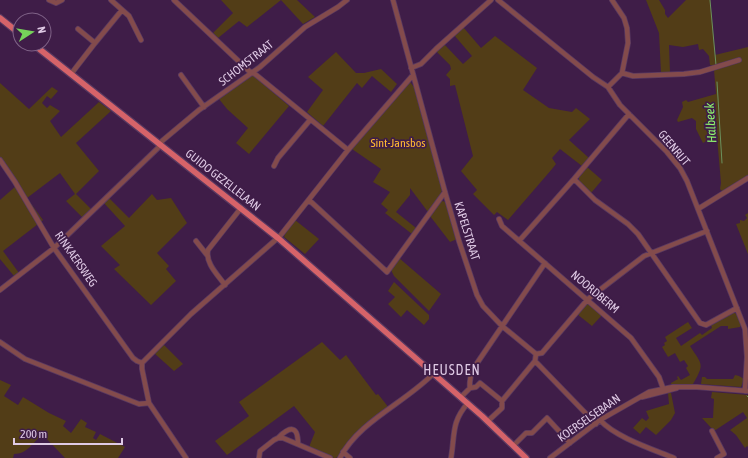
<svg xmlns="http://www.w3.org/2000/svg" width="748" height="458" font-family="'Asap Condensed',sans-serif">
<rect width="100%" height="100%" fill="#3f1d48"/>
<path fill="#523d17" d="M221,0H297L315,17L303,24L281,0L247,27L239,21L218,38L213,33L233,13Z
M646,0H659L665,10V14L668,18L686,0H710L715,55L748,47V177L723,192L720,189L721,183L717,137L713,129L707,128L706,130L710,139L703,143L696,129V121L692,118L678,122L677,120L683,107L682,102L686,100L688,102L716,94L714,70L739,62V59L713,66L710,65L709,56L703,49L699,50L698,44L683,47L669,45L670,73H661L659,33Z
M463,27L481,48L495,36L537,68L523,90L549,108L572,112L576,108L590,119L569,140L589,158L582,166L560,149L552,158L556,164L552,169L508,220L497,212L494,215L473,194L477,190L461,171L473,156L455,85L450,86V79L446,75L451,69L450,65L436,51L444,44L463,64L472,56L454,35Z
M336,52L356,73H364L381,69L397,84L391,92L372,76L362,88L357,83L323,126L307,112L323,90L308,77Z
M253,75L254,76L289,106L249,154L236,143L248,128L227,109L219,99Z
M410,82L414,87L442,190L441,194L428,212L410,188V195L396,212L416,228L412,234L385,213L388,210L381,204L390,192L373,182L381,169L352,149L407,84Z
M0,83L29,109L52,87L58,91L51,99L47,96L42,103L47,108L50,105L60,111L50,121L61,137L99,102L111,111L76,143L99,171L76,194L92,210L83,218L66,201L75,194L60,173L27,198L43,220L40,223L12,174L0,157Z
M587,167L602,180L591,193L579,181V177Z
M16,186L38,224L3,251L19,273L14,276L0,259V200Z
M152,194L157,200L171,198L187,223L157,253L169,266L166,269L176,281L151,305L114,269L120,265L101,246L125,226L104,203L109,198L129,218Z
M442,201L446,202L457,239L450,242L430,216L440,202Z
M748,213V254L736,224L740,223V220L744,221L747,218L745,215Z
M295,220L319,239L305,254L284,237L285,234Z
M399,258L441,294L429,311L394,276L391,270Z
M394,282L429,315V319L424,325L407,310L401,317L388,304L395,297L388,291Z
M587,304H590L603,314L592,326L577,314L584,305Z
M732,313H735L738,316L741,325L740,327L728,329V326H721L690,346C702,365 705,363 693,384H671V383L678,379L677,377L678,376L681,380L690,375L686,368L688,366L684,360L680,362L675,353L668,357L662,347L665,345L664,343L667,341L665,337L688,322L692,328L676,338L681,346L700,333L702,335L712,328L711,325Z
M322,342L340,360L346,355L376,395L378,394L389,408C375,418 359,428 348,442C345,446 341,457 335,458C329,458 315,450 309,447L315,432L294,406L227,455L215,441L249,416L239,402Z
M163,344L183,364L174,371L154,353Z
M735,375L739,376L744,379L741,387L701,384L702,377H705L707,379H733Z
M0,380L11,385L4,396L18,405L23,397L49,413L66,421L63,426L71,433L81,419L87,423L85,427L96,432L93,438L96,440L100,434L125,447L118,458H65L42,434C33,443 27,454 14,454L13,458H0Z
M712,392L748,395V447L747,446L745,448L736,435L730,430L747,418L743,412L714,431L702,418H713L714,399L711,398Z
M668,393H671L675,413L671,420L656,435L646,427L640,434L633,428L642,418L646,421L649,418L646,411L669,404Z"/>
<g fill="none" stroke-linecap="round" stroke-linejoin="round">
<path stroke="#6b915d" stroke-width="1" d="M710,0L716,65
M717,82L722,163
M747,396L748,397"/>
<g stroke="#593961" stroke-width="6">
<path id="minor" d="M49,0L56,3L62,0
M111,0L129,16L141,40
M174,0L249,71L255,74L348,150
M393,0L445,192L459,241L477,295L483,306L502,326L536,354
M498,0L593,77L608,87L620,105L667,152L680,168L687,181L745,329L747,357L745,391
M95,43L122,10
M411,68L421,64L436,49L491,0
M622,73L633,76L684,74L700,72L739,60
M71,74L95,43L78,29
M181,75L204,107
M608,87L622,73L628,43L627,28L624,18L612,0
M0,160L15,182L54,248L133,358L137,361L142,363
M274,166L278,158L310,120
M574,179L595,200L628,224L638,234L700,323L706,325L737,308
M309,200L387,272L445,192
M698,209L748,178
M499,219L502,226L631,338L659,377L664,391
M196,241L207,255
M519,241L574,179L629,114
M225,285C218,275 205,263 208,250L241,208
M0,290L54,248L158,148L162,141L199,110L260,67L305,27L338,7L347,0
M0,342L25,359L139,404L149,403
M536,354L542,353L588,299L644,256L707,231
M536,354L535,361L596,424
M470,388C469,382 471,378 471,372L545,263
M461,397L470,388L476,387L480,383L502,401
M642,397L677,388
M600,420C615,437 652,449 674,458
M488,421L502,408V401L535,361
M712,431L724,454L717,458
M278,438C289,427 298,424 298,444
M514,445L526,433H532L547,418L570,443
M343,452L350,458
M186,458L149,403L142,369V363L191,314L280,236L348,150L413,75
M259,458L260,451L274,440L278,438H283L330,458
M340,458C359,421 405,403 434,373
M451,458C455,435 451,422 468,403
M550,458L600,420L649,392L673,387H697L748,391"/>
</g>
<g stroke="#593961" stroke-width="8">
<path id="major" d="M0,18L20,34
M33,44L278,238L482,416L526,458"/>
</g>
<use href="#minor" stroke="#834b4c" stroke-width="4.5"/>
<use href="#major" stroke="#d66369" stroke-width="5.5"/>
</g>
<g text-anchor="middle" stroke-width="3.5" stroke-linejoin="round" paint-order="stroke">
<g font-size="12" fill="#dfcae5" stroke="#3f1d48">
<text transform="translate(246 63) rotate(-38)" y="4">SCHOMSTRAAT</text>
<text transform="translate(674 148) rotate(50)" y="4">GEENRIJT</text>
<text transform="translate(223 180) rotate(38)" y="4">GUIDO GEZELLELAAN</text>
<text transform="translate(467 231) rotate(73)" y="4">KAPELSTRAAT</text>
<text transform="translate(76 259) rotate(55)" y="4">RINKAERSWEG</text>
<text transform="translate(595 292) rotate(40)" y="4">NOORDBERM</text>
<text transform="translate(589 418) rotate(-35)" y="4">KOERSELSEBAAN</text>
</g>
<g font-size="12" fill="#feb931" stroke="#3f1d48">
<text x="398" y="147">Sint-Jansbos</text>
</g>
<g font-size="13" font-style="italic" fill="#8ff76e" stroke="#3f1d48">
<text transform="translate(710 123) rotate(-94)" y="5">Halbeek</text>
</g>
<g font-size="14" letter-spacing="1" fill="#dfcae5" stroke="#3f1d48">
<text x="452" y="375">HEUSDEN</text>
</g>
</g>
<g transform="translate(32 32) rotate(78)"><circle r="19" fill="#3f1d48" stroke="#7f6287"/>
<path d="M0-3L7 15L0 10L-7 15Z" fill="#76d25a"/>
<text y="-6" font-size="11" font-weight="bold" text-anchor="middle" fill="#dfcae5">N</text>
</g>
<path d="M14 438v6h108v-6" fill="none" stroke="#dfcae5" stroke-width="2"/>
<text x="20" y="438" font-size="12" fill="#dfcae5" stroke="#3f1d48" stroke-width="3" paint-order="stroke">200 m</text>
</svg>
